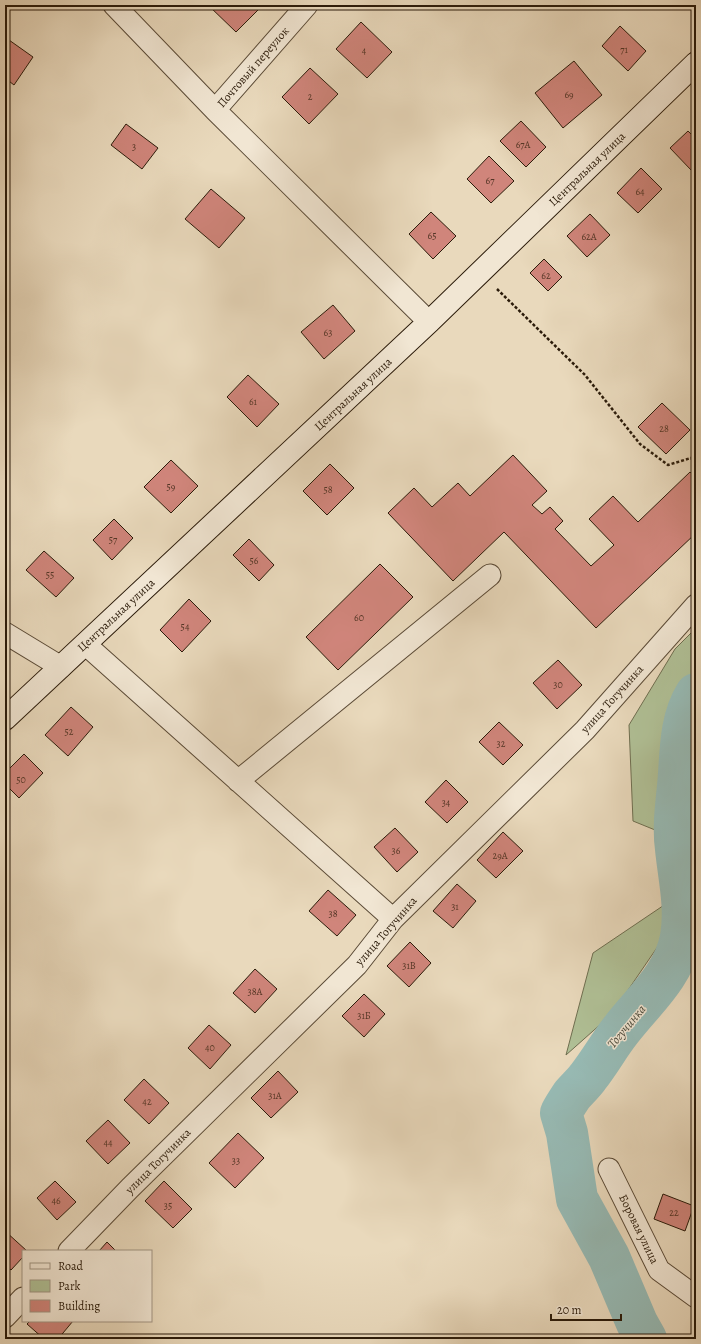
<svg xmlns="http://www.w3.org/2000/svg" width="701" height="1344" font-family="Alegreya,serif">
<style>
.green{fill:#b0c096;stroke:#6e6e50}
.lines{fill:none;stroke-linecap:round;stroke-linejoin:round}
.river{stroke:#97bab4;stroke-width:42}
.building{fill:#d0857b;stroke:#2b1b0a}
.street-casing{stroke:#5a4a36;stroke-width:23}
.secondary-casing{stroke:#2b1b0a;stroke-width:24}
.path{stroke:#2b1b0a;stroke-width:2.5;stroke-dasharray:3 2;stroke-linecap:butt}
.street{stroke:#f1e6d3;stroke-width:21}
.secondary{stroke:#f1e6d3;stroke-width:22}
.labels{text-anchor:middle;stroke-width:3;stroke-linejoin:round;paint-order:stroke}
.number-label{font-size:10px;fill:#543626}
.street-label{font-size:12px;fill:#2b1b0a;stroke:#f1e6d3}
.water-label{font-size:13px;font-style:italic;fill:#4b4b3d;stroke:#f1e6d3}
</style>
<rect width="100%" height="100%" fill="#e9d9bc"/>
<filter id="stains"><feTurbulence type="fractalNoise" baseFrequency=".005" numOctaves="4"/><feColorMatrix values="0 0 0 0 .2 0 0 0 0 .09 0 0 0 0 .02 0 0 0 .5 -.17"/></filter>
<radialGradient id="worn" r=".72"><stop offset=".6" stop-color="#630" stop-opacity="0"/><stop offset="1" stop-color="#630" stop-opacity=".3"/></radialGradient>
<path class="green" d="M696,628V962L675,988L692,919L667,933L611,1015L566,1055L593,953L682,893L660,832L633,821L629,725L675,649Z"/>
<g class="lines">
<path class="river" d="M646,1339L637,1323L609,1257L577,1199L567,1133L561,1113C564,1107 568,1101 572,1095C577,1089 583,1084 588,1077C600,1062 609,1045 621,1030C644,1000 674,976 681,937C686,907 679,878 676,849C673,828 676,807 678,786C681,755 679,721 696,694"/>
</g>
<path class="building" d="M208,5H263L236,32Z
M361,22L392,52L367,78L336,49Z
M620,26L646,51L628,71L602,46Z
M9,40L33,57L14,85L5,78V46Z
M574,61L602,95L563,128L535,93Z
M310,68L338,94L309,124L282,97Z
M521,121L546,147L526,167L500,141Z
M126,124L158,148L142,169L111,145Z
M688,131L696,139V165L691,170L670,148Z
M489,156L514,181L491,203L467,179Z
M641,168L662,189L638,213L617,193Z
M211,189L245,218L219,248L185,219Z
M431,212L456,236L433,259L409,234Z
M590,214L610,235L587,257L567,236Z
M544,259L562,277L548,291L530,273Z
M333,305L355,331L324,359L301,332Z
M248,375L279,404L257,427L227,397Z
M662,403L690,430L666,454L638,427Z
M513,455L547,491L532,505L542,514L550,507L563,521L555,529L591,566L614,545L589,519L613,496L638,522L690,472L696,478V533L596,628L504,532L453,581L388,513L414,488L432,507L458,483L470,496Z
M171,460L198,486L171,513L144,487Z
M330,464L354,488L327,515L303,491Z
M114,519L133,538L112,560L93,540Z
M249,539L274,565L259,581L233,555Z
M44,551L74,578L56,597L26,570Z
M380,564L413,597L338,670L306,637Z
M189,599L211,621L182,652L160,630Z
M558,660L582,685L557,709L533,683Z
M71,707L93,727L68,756L45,735Z
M499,722L523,745L503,765L479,742Z
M24,754L43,773L19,798L5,784V773Z
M446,780L468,802L447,823L425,802Z
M395,828L418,852L397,872L374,847Z
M503,832L523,851L496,878L477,860Z
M457,884L476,901L453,928L433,911Z
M328,890L356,915L337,936L309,911Z
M410,942L431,963L409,987L387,966Z
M255,969L277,989L255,1013L233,993Z
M364,994L385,1014L364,1037L342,1016Z
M209,1025L231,1045L210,1069L188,1048Z
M278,1071L298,1092L271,1118L251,1098Z
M144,1079L169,1103L149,1124L124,1100Z
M108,1120L130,1143L108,1164L86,1141Z
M238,1133L264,1158L235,1188L209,1163Z
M55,1181L76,1202L57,1220L37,1198Z
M164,1181L192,1209L173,1228L145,1201Z
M663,1194L694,1206L685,1231L654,1219Z
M5,1231L27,1251H23V1257L11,1270L5,1265Z
M107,1242L116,1251H99Z
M30,1321H73L58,1339H44L27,1324Z
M11,1334L17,1339H7Z"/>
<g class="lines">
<defs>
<path id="street" d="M114,5L215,110L429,322
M215,110L307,5
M5,633L61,667
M85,644L393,919
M238,781L490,575
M609,1169L659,1270L696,1297
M69,1251L130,1188L357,965L393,919L585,730L696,605
M5,1317L23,1298"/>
<path id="secondary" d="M5,719L429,322L696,63"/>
</defs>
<use href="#street" class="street-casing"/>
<use href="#secondary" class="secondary-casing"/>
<path class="path" d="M497,289L585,375L640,444L668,465L691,458L696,463"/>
<use href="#street" class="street"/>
<use href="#secondary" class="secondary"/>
</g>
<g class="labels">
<g class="number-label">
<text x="624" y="53">71</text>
<text x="364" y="54">4</text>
<text x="569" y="98">69</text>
<text x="310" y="100">2</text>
<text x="523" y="148">67А</text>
<text x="134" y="150">3</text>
<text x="490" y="184">67</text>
<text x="640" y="195">64</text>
<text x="432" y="239">65</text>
<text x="589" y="240">62А</text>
<text x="546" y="279">62</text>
<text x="328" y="336">63</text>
<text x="253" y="405">61</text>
<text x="664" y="432">28</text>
<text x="171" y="490">59</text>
<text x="328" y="493">58</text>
<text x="113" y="543">57</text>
<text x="254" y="564">56</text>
<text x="50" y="578">55</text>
<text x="359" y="621">60</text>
<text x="185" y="630">54</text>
<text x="558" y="688">30</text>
<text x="69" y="735">52</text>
<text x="501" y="747">32</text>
<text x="21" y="783">50</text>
<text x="446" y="806">34</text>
<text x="396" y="854">36</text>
<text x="500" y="859">29А</text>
<text x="455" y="910">31</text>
<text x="333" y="917">38</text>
<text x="409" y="969">31В</text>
<text x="255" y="995">38А</text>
<text x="364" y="1019">31Б</text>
<text x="210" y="1051">40</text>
<text x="275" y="1099">31А</text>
<text x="147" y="1105">42</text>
<text x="108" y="1146">44</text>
<text x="236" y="1164">33</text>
<text x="56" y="1204">46</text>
<text x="168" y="1209">35</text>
<text x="674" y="1216">22</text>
</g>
<g class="street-label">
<text transform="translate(253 67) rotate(-49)" y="4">Почтовый переулок</text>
<text transform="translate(587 169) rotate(-44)" y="4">Центральная улица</text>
<text transform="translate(353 394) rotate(-43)" y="4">Центральная улица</text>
<text transform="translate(116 615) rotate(-43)" y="4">Центральная улица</text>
<text transform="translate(612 699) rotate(-48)" y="4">улица Тогучинка</text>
<text transform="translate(386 931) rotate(-49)" y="4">улица Тогучинка</text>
<text transform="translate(158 1161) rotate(-45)" y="4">улица Тогучинка</text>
<text transform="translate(639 1229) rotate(64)" y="4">Боровая улица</text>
</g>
<g class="water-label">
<text transform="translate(626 1026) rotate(-50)" y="5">Тогучинка</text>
</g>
</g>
<rect width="701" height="1344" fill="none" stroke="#e9d9bc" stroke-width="20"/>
<rect x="6" y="6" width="689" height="1332" fill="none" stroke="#2b1b0a" stroke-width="2"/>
<rect x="10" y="10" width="681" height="1324" fill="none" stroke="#2b1b0a"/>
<rect x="22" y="1250" width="130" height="72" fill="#f1e6d3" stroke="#a29583"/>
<rect x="30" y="1263" width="20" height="6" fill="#f1e6d3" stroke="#a29583"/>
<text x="58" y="1270" font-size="12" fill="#2b1b0a">Road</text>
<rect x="30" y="1280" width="20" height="12" fill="#b0c096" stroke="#a29583"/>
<text x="58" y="1290" font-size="12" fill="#2b1b0a">Park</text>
<rect x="30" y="1300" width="20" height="12" fill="#d0857b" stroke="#a29583"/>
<text x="58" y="1310" font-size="12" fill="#2b1b0a">Building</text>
<path d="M551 1314v6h70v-6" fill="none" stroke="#2b1b0a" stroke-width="2"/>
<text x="557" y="1314" font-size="12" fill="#2b1b0a" stroke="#f1e6d3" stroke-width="3" paint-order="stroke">20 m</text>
<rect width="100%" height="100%" filter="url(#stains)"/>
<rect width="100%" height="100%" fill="url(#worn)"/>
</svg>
